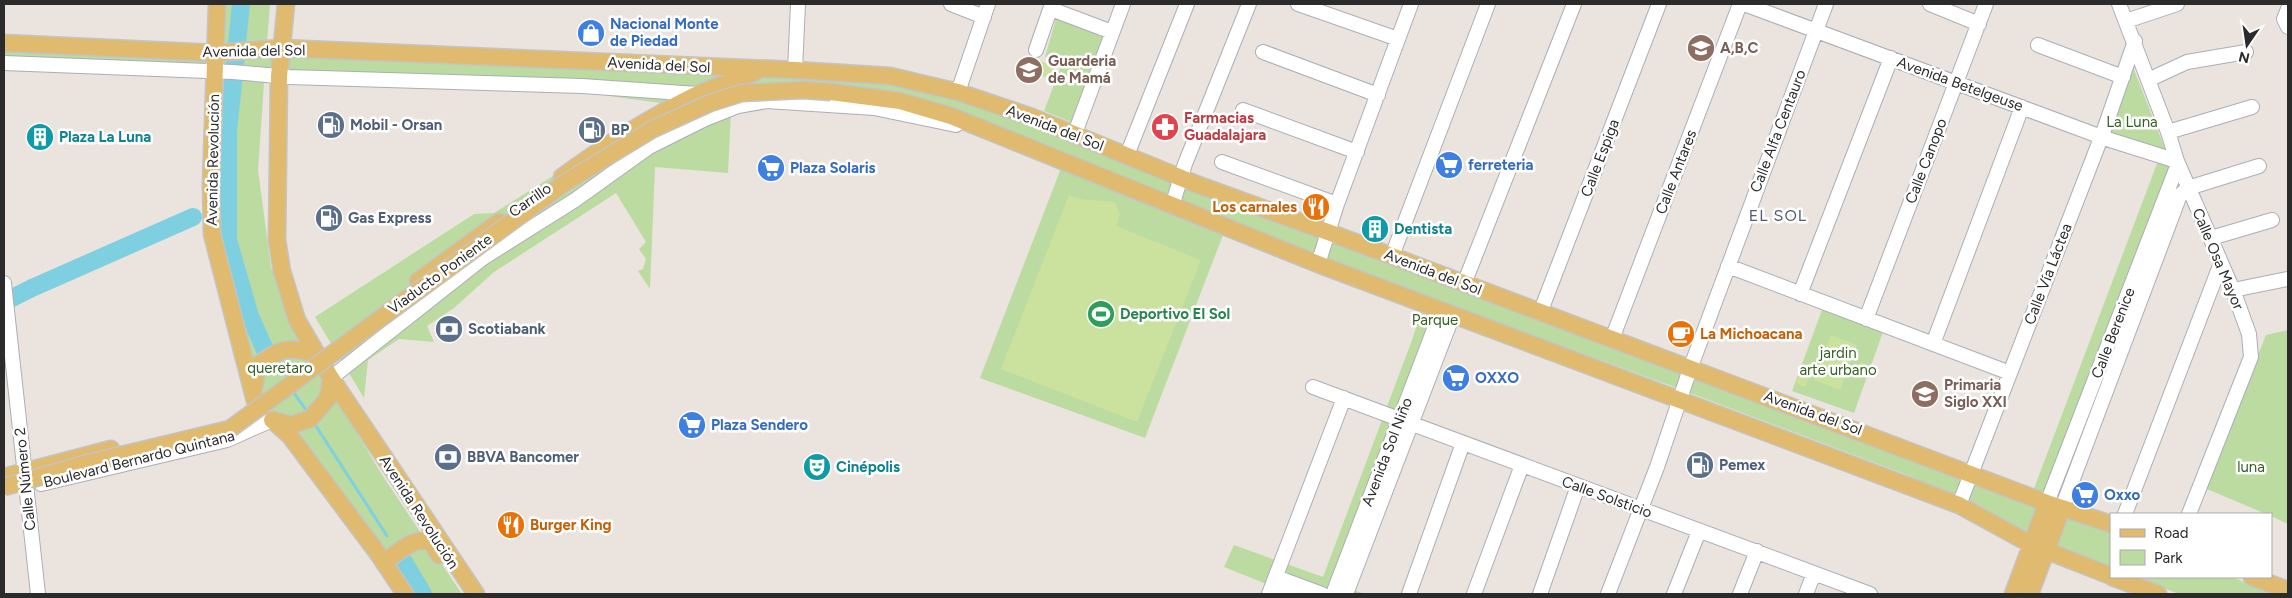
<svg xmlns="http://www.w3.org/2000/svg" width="2292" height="598" font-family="Figtree,sans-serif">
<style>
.green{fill:#bbdba1}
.pitch{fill:#cbe19e}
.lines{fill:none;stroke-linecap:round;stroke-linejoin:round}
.stream{stroke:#7ed0e0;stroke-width:3}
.river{stroke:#7ed0e0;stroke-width:18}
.minor-casing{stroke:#abaeb5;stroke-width:16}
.major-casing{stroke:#c4c4c4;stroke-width:19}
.minor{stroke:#fff;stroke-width:14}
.major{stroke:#e0ba6e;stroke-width:16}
.major-bridge-casing{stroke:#c4c4c4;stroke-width:19;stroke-linecap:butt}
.major-bridge{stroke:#e0ba6e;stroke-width:16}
.labels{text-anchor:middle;stroke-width:5;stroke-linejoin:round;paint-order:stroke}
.shop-label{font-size:15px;font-weight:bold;fill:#366cbe;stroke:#fff;text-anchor:start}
.education-label{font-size:15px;font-weight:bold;fill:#785e54;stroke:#fff;text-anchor:start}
.street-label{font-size:15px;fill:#2b2b2b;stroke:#fff}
.health-label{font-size:15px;font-weight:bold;fill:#be3a42;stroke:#fff;text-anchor:start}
.park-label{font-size:15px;fill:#365f23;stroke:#fff}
.service-label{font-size:15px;font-weight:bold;fill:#4e5e75;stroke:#fff;text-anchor:start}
.culture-label{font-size:15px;font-weight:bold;fill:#0d838f;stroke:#fff;text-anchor:start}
.food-label{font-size:15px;font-weight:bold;fill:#c56008;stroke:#fff;text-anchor:start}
.leisure-label{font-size:15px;font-weight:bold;fill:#27864d;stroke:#fff;text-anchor:start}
.neighbourhood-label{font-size:16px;letter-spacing:1px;fill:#505b76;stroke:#fff}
</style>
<rect width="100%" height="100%" fill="#ebe4de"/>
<path class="green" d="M214,4H270L266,56L421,57L763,70L944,91L2030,499L2161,153L2109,134L2133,67L2171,164L2178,190L2065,509L2111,528V568L2031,536L1910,476L1669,385L1457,308L1353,590L1365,594H1291L1224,567L1234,545L1323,577L1412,340L1426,297L1228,222L1145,438L980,378L1063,163L930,111L751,107L731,112L728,173L655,167L650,289L638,271L643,269L646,259L639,249L646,242L616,193L494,272L454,308L427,326L434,342L399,339L368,360L364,398L315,317L474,214L494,213L668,104L484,79L265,69L258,170L271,267L294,328L384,478L462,594H403L249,379L211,255V66L4,57V49L210,56Z
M1058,12L1109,32L1071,122L1044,111L1063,61L1045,57Z
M1822,310L1883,332L1854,413L1792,391Z
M2288,330V524L2271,516V514H2266L2200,486L2236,411L2266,335Z
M2134,577H2232L2275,594H2179Z"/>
<path class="pitch" d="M1039,60L1055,67L1051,80L1034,73Z
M1069,195L1080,199L1115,202L1120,215L1116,226L1201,260L1137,422L1001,369Z
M1831,335L1857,345L1840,390L1814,380Z
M1803,365L1812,369L1805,387L1796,383Z"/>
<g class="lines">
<path class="stream" d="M292,390L308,413
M314,423L387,536"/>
<path class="river" d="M241,4L228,132V240L250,316L269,359
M4,302L32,288L193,217
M402,559L423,594"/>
<defs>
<path id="minor" d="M951,4L984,17
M1298,4L1398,39
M1744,4L2107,139L2177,161
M1930,4L1979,24
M2119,4L2168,132L2177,161L2233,290L2249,334L2251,357L2189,514
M1051,9L1112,32
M2288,9L2284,19L2288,27
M2126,21L2177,4
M2038,45L2123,77
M1036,50L1052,4
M1263,52L1378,95
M4,63L233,72L289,77L582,86L697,94
M795,70L798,4
M2148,80L2187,62L2246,52
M958,92L988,4
M1243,110L1357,152
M2168,132L2252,107
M1075,133L1123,4
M1127,155L1187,4
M1222,162L1337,204
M1172,206L1185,164L1249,4
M2211,238L2272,220
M1392,256L1488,4
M1318,264L1337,204L1411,4
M1728,266L2010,373
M4,283L38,594
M1464,284L1574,4
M2233,290L2287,279
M1800,294L1891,58
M1540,313L1659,4
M1866,319L1986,4
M1612,339L1740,4
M1933,344L2022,107
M331,378L483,258L575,200L649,147L705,119L738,106L767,101L874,108L956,125
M1313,387L1870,594
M41,484L227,440L272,420
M2047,503L2178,164
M1959,505L2104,130L2135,41
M2062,508L2180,195L2188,188L2259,166
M2125,514L2221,263
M1276,577L1322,594
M1272,587L1291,594
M1269,594L1344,398
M1333,594L1441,311
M1346,594L1453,315
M1409,594L1463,443
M1474,594L1522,465
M1540,594L1578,486
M1608,594L1657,467L1690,369L1826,4
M1674,594L1699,531
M1740,594L1757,551
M1806,594L1814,573"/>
<path id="major" d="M217,4L211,183L212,234L255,401
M286,4L279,76L277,240L282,271L297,320L331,378L476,594
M4,43L216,53L281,48L795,70L890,76L958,92L1032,117L1196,184L1328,232L2047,503L2111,524
M831,92L900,101L951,116L1318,264L1959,505L2032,545L2111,576
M562,177C604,146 649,118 696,95C716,86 737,80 757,71
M418,281L499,222
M254,387L258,365C283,347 288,346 318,355
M272,420L290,436L379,555L405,594
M274,420L291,425L310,419L328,398L331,378
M4,477L111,449
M384,563C394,555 412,538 426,541C432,542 436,550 439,555
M2112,577L2158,594
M2252,577L2288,590
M2013,594L2047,503
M2030,594L2062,508"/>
</defs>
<use href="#minor" class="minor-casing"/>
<use href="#major" class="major-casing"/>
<use href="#minor" class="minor"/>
<use href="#major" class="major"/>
<defs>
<path id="major-bridge" d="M4,487L92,462L230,429L563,184L653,129L710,103L742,93L803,90L831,92"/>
</defs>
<use href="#major-bridge" class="major-bridge-casing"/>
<use href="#major-bridge" class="major-bridge"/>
</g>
<defs>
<symbol id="shop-disc" viewBox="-11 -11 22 22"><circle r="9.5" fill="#3f7fe0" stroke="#fff"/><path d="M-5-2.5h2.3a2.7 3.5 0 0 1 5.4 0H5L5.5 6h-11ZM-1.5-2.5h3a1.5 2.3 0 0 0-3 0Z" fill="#fff"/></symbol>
<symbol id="school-disc" viewBox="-11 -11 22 22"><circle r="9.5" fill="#8d6e63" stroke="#fff"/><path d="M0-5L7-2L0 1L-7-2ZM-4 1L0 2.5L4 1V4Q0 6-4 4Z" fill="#fff"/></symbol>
<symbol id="fuel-disc" viewBox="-11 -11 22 22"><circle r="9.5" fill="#5c6f8a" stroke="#fff"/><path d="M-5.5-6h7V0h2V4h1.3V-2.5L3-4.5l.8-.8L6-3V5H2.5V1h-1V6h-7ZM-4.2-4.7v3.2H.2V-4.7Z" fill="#fff"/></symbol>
<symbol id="pharmacy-disc" viewBox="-11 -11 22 22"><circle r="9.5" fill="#e0444e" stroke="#fff"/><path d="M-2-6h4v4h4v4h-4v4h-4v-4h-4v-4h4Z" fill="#fff"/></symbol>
<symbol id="building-disc" viewBox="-11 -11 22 22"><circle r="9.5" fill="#0f9aa8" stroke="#fff"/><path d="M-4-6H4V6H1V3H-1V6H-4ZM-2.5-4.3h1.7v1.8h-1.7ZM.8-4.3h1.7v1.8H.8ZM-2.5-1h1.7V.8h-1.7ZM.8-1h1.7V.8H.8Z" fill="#fff"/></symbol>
<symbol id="supermarket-disc" viewBox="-11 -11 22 22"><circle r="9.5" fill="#3f7fe0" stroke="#fff"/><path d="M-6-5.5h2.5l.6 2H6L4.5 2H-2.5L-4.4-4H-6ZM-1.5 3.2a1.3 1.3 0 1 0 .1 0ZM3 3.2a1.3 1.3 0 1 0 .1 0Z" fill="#fff"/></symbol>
<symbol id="restaurant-disc" viewBox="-11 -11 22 22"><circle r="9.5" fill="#e8710a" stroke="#fff"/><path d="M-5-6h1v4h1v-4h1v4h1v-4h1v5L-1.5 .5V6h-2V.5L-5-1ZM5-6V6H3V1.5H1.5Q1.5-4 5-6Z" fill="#fff"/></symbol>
<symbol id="stadium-disc" viewBox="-11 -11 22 22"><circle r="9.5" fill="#2e9e5b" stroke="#fff"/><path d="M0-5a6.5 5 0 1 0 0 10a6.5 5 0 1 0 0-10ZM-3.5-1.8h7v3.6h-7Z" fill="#fff"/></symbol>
<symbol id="bank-disc" viewBox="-11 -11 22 22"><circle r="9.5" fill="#5c6f8a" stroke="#fff"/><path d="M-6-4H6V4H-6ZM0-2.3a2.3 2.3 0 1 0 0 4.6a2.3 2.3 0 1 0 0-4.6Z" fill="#fff"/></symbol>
<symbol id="cafe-disc" viewBox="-11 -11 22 22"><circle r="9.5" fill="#e8710a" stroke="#fff"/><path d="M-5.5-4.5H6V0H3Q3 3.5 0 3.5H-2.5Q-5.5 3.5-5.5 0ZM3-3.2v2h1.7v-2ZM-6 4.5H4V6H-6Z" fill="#fff"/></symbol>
<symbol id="theatre-disc" viewBox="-11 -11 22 22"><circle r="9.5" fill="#0f9aa8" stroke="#fff"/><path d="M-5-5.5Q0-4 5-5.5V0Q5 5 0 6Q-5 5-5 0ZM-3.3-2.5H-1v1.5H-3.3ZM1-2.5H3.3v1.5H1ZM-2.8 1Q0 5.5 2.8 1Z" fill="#fff"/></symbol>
</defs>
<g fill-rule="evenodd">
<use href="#shop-disc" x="575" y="17" width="32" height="32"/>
<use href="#school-disc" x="1685" y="32" width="32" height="32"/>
<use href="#school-disc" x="1013" y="54" width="32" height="32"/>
<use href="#fuel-disc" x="315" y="109" width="32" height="32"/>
<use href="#pharmacy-disc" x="1149" y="111" width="32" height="32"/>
<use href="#fuel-disc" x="576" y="114" width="32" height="32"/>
<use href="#building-disc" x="24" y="121" width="32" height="32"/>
<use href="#supermarket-disc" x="1433" y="149" width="32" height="32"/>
<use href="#supermarket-disc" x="755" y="152" width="32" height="32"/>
<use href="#restaurant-disc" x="1300" y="191" width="32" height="32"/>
<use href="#fuel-disc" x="313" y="202" width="32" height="32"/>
<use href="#building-disc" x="1359" y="213" width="32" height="32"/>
<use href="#stadium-disc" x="1085" y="298" width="32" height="32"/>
<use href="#bank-disc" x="433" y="313" width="32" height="32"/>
<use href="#cafe-disc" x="1665" y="318" width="32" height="32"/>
<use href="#supermarket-disc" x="1440" y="362" width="32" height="32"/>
<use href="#school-disc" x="1909" y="378" width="32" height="32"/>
<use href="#supermarket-disc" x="676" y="409" width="32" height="32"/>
<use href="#bank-disc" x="432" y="441" width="32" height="32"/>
<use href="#fuel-disc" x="1684" y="449" width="32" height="32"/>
<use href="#theatre-disc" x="801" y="451" width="32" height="32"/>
<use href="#supermarket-disc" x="2069" y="479" width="32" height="32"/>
<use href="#restaurant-disc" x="495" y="509" width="32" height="32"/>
</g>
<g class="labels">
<g class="shop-label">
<text x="610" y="29">Nacional Monte<tspan x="610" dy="17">de Piedad</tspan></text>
<text x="1468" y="170">ferreteria</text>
<text x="790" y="173">Plaza Solaris</text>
<text x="1475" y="383">OXXO</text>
<text x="711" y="430">Plaza Sendero</text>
<text x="2104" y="500">Oxxo</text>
</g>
<g class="education-label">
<text x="1720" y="53">A,B,C</text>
<text x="1048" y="66">Guarderia<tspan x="1048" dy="17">de Mamá</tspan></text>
<text x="1944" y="390">Primaria<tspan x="1944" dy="17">Siglo XXI</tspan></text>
</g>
<g class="street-label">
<text transform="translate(254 51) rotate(-1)" y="5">Avenida del Sol</text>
<text transform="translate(659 65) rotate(3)" y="5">Avenida del Sol</text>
<text transform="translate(1960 84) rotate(20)" y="5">Avenida Betelgeuse</text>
<text transform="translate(1055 128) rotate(21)" y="5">Avenida del Sol</text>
<text transform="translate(1778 131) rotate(-69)" y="5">Calle Alfa Centauro</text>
<text transform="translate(1600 158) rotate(-69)" y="5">Calle Espiga</text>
<text transform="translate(213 160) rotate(-89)" y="5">Avenida Revolución</text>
<text transform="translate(1926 161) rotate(-69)" y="5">Calle Canopo</text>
<text transform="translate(1676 172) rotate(-69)" y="5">Calle Antares</text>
<text transform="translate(530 200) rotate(-35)" y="5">Carrillo</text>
<text transform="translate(2218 259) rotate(67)" y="5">Calle Osa Mayor</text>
<text transform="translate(1433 272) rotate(21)" y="5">Avenida del Sol</text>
<text transform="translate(440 274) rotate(-36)" y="5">Viaducto Poniente</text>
<text transform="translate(2048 274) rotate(-69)" y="5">Calle Vía Láctea</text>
<text transform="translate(2113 333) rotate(-69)" y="5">Calle Berenice</text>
<text transform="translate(1813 413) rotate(20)" y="5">Avenida del Sol</text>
<text transform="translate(1387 452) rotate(-69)" y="5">Avenida Sol Niño</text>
<text transform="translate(139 459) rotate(-14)" y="5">Boulevard Bernardo Quintana</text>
<text transform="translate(25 479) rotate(-96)" y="5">Calle Número 2</text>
<text transform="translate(1607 497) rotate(20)" y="5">Calle Solsticio</text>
<text transform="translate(419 512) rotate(57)" y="5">Avenida Revolución</text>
</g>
<g class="health-label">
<text x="1184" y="123">Farmacias<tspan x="1184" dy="17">Guadalajara</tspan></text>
</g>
<g class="park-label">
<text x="2132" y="127">La Luna</text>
<text x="1435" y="325">Parque</text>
<text x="1838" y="358">jardin<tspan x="1838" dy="17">arte urbano</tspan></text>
<text x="280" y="373">queretaro</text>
<text x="2251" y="472">luna</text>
</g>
<g class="service-label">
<text x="350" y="130">Mobil - Orsan</text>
<text x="611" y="135">BP</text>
<text x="348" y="223">Gas Express</text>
<text x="468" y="334">Scotiabank</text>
<text x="467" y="462">BBVA Bancomer</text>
<text x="1719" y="470">Pemex</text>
</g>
<g class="culture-label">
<text x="59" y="142">Plaza La Luna</text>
<text x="1394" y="234">Dentista</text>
<text x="836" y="472">Cinépolis</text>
</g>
<g class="food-label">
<text x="1297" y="212" text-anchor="end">Los carnales</text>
<text x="1700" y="339">La Michoacana</text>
<text x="530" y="530">Burger King</text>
</g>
<g class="leisure-label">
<text x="1120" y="319">Deportivo El Sol</text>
</g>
<g class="neighbourhood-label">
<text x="1778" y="221">EL SOL</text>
</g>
</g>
<rect width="2292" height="598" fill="none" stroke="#2b2b2b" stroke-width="10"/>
<rect x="2110" y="513" width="162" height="65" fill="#ffffff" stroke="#aaaaaa"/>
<rect x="2120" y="529" width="25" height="8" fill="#e0ba6e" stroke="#aaaaaa"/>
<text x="2154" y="538" font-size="15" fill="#2b2b2b">Road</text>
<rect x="2120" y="550" width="25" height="15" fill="#bbdba1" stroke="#aaaaaa"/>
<text x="2154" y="563" font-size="15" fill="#2b2b2b">Park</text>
<g transform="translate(2247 45) rotate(193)" stroke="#ffffff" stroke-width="4" paint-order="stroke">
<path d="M0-4L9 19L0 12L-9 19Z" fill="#2b2b2b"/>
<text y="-8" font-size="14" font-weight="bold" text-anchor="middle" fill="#2b2b2b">N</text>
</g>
</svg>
